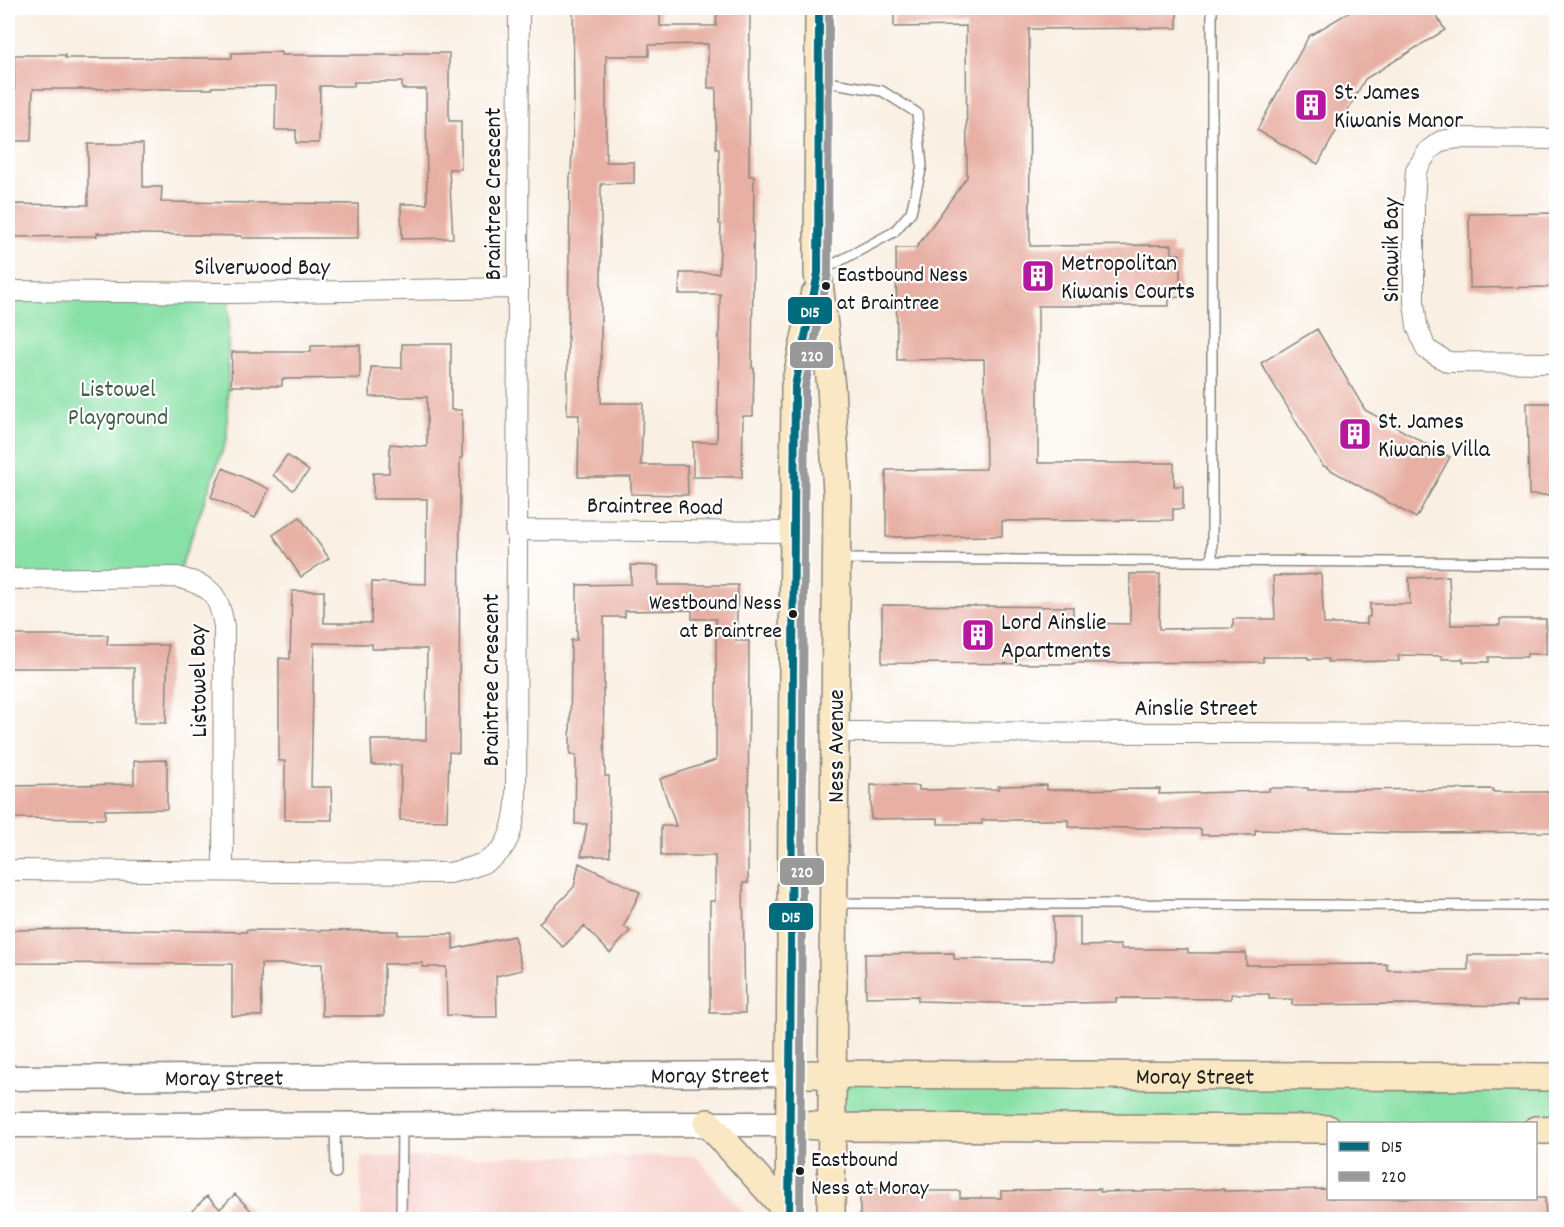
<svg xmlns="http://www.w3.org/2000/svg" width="1564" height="1227" font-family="Dekko,sans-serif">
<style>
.built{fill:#f7d0cb}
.green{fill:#87e0a5;stroke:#527e60;stroke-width:1.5}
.building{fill:#e8b0a4}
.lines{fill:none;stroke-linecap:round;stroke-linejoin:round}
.service-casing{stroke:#8a867f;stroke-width:12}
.minor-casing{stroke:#8a867f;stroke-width:22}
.tertiary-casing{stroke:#8a867f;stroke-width:27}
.secondary-casing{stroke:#8a867f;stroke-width:30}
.service{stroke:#fff;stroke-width:9}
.minor{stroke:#fff;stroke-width:20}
.tertiary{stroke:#fff;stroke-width:24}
.secondary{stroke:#fae7c3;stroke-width:27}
.bus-1-casing{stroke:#fff;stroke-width:12}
.bus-2-casing{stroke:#fff;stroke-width:12}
.bus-1{stroke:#026c7e;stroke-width:8}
.bus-2{stroke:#999;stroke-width:8}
.bus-dot{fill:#1c1c1c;stroke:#fff;stroke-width:2}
.labels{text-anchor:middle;stroke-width:4.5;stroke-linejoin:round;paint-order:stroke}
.bus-label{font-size:22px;fill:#1c1c1c;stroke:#fff;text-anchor:start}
.poi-label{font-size:24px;fill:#1c1c1c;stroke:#fff;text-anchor:start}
.street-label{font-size:24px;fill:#1c1c1c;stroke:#fff}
.park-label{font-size:24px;fill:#41614c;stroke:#fff}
.line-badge{stroke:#fff;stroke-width:2}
.badge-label{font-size:16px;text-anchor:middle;font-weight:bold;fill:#fff}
</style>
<rect width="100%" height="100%" fill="#fff"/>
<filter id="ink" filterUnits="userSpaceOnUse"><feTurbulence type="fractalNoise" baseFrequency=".0167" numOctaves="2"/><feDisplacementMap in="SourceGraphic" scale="12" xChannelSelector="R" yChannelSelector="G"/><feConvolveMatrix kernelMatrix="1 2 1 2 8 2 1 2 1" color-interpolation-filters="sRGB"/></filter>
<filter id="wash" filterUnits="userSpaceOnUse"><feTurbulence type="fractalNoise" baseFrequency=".008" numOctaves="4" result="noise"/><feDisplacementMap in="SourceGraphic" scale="24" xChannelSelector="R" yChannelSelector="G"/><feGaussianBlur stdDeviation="1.35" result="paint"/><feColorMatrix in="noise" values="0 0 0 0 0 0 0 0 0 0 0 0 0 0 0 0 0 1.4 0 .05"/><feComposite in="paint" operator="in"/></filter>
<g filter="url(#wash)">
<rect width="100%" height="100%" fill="#f9efe2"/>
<path class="built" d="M696,1156L749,1219L361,1220V1157Z"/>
<path class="green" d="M8,291L229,293L227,438L177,577L8,579Z
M834,1074L1556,1077V1130L1536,1124L833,1127Z"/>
<g id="blocks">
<path class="building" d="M573,8H660V26H716L717,8H750L749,176H754L752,368H754L753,416H743L742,477H693V442H717L720,294H679L680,273H719L721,224H719V148H716V88H708V44L649,45V56H606V162H634V183L601,184V403H643L641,465H687L688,495L631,494V477H578L579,415H567L570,174H571L574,101Z
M894,8H1177V28L1029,29L1030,246L1172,245V254H1180V297L1169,298V306H1038V463H1174V486H1183V509H1173V520L1002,521V536L886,537V470L986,469L984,359L897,360L896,248H916L967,177L966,26L894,27Z
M1356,8H1432L1445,30L1365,79L1318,164L1257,130L1309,36Z
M281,52V55H403L404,53H449V121H461V169H449L453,238L402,239L401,204H427L426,89H402V82H354V86H320L319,143H296V130H275L276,86L212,87V89H33L31,141H8V113H15L14,55H65V58H232V53Z
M88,144H143V187H162L161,202L358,204V238H242V236L97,233V236L8,237V204L88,205Z
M1557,213V287L1470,288L1469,214Z
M1317,329L1365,410L1450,457L1416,518L1322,465L1261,363Z
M402,344H451V410H462V458H460L459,753L449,752L447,821L400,820L401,765H372L371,740H426L427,649H372V644L314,643L311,787H331L332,820H285V761H279V658L290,659L292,591H324V623H371L372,582L426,584L427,499H373V473H389L390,444L427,447V397H370L371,367L402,368Z
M360,345V378L282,379V386H231L232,352H311V346Z
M1527,403H1557V495H1529Z
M287,455L309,471L293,490L273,475Z
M223,468L269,489L255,518L211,497Z
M300,517L329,558L301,577L273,535Z
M631,565L658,566V585H738L736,641H749L748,883H743L745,1013H710V901H715V856H661V826H676L660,779L716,760V619H692V610L625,611V617H604V689H603L605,776H609L610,856H581L587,824H575L576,755H570L571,640H577V585L631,584Z
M1130,574H1160L1159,629L1233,628V619H1275L1273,576L1321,574L1324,624H1367V617H1370V604H1410L1409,578L1449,576L1451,625H1500V619H1546V654H1527V657H1489V662H1463V659H1442V656L1398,655L1399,661L1328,662V659H1308V657H1263V662L1073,663V664L882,663V605L1073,607V623L1130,624Z
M8,635H108L107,645H168L166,723H134V668H8Z
M167,760V809L105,810V819L8,818V786L134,784V761Z
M871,785L919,786V790L998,789V786L1047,785V790L1160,789L1159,794L1269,791V788H1308V790L1493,789V792H1552L1553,796H1557V832L1402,833L1255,830V835H1201V829L1068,827V820H982V824H938V818L871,819Z
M579,863L640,892L624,926L630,931L610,953L584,926L563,947L539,923L574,887Z
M1053,917H1080V946L1121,945V949H1188V953H1246V965L1387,964V970H1468V955H1557V1001H1517V1006L1402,1004L1292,1005V999H1269V994H1231V999L1116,998V1002L1031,1004L918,1001V996L866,997L865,954L954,953V959L1053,960Z
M92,929L246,932V930L398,931V935L453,934V949L514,936L522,970L496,976L497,1017H471V1016L447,1015L446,967H423V963L384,964V1016H322V964H261L262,1016H232V964L8,963V930Z
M860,1188H894V1191H960V1198H1001V1191L1100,1189V1192L1224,1189V1191L1329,1189V1198H1545L1546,1220H860Z
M235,1194L260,1220H183L207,1196L220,1209Z"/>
</g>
</g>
<g filter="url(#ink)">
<use href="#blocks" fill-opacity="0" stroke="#8a867f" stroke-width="1.5"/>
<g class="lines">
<defs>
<path id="service" d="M821,81L882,91L917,113L922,166L911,212L894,232L823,270
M839,559L1556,563
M1212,561V8
M836,903L1556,906
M335,1126L336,1173
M401,1220L402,1126"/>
<path id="minor" d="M1556,139L1458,138L1441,141L1429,150L1416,170L1414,201V302L1417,326L1426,349L1448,362L1556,363
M8,291L229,293L517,288
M515,530L794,532
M8,579L177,577C211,586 218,592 224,626L223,871
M835,732L1556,734
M8,870L449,873C496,863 511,853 516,803L519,8"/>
<g id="tertiary">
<path id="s1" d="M8,1078L789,1074"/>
<path d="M8,1125L789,1124"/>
</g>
<g id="secondary">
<path d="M819,8L818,273L831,387L837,493L831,1220"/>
<path id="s2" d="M789,1074L1556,1077"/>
<path d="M708,1123L789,1213"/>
<path d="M789,1124L833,1127L1328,1129"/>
<path d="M1536,1130H1556"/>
<path d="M789,1220L795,386L814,296"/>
</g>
</defs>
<use href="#service" class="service-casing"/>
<use href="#minor" class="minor-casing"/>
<use href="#tertiary" class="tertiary-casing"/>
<use href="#secondary" class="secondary-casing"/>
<use href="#service" class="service"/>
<use href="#minor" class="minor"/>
<use href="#tertiary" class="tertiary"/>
<use href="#secondary" class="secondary"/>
<defs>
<path id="bus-1" d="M789,1220L795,386L818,273L819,8"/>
<path id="bus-2" d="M800,1220L805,387L828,274L829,8"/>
</defs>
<use href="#bus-1" class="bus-1-casing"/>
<use href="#bus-2" class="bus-2-casing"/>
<use href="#bus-1" class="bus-1"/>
<use href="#bus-2" class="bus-2"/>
</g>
</g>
<defs>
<symbol id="building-square" viewBox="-11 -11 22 22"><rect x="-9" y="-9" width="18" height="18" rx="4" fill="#b5179e" stroke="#fff"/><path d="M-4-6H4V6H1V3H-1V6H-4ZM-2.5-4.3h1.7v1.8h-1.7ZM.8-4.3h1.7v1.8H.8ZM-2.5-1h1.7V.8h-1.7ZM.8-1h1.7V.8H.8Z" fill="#fff"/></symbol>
</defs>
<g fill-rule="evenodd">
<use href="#building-square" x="1292" y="86" width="38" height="38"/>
<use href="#building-square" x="1019" y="257" width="38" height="38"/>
<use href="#building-square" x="1336" y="415" width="38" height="38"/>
<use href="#building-square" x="959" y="616" width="38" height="38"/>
</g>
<g class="bus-dot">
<circle cx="826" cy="286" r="5"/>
<circle cx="793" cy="614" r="5"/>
<circle cx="800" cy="1171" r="5"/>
</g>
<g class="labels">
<g class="bus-label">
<text x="837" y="281">Eastbound Ness<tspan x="837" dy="28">at Braintree</tspan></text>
<text x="782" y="609" text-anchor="end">Westbound Ness<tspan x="782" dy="28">at Braintree</tspan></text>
<text x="811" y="1166">Eastbound<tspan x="811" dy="28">Ness at Moray</tspan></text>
</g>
<g class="poi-label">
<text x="1334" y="99">St. James<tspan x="1334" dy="28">Kiwanis Manor</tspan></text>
<text x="1061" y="270">Metropolitan<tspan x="1061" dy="28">Kiwanis Courts</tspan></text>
<text x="1378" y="428">St. James<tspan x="1378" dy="28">Kiwanis Villa</tspan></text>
<text x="1001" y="629">Lord Ainslie<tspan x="1001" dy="28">Apartments</tspan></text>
</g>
<g class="street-label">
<text transform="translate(492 194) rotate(-90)" y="8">Braintree Crescent</text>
<text transform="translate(1390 250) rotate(-90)" y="8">Sinawik Bay</text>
<text x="262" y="274">Silverwood Bay</text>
<text transform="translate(655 505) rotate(1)" y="8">Braintree Road</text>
<text transform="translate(490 680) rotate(-90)" y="8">Braintree Crescent</text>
<text transform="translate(197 681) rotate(-91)" y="8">Listowel Bay</text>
<text x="1196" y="715">Ainslie Street</text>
<text transform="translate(835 746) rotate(-90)" y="8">Ness Avenue</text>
<text dy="8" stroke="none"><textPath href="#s1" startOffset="702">Moray Street</textPath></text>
<text dy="8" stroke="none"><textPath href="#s2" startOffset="406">Moray Street</textPath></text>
<text dy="8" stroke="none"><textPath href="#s1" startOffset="216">Moray Street</textPath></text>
</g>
<g class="park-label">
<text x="118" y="396">Listowel<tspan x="118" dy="28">Playground</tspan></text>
</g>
</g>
<g class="line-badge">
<rect x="787" y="296" width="46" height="29" rx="6" fill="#026c7e"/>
<rect x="789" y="341" width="45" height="28" rx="6" fill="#999"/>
<rect x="779" y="857" width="46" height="29" rx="6" fill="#999"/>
<rect x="768" y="902" width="46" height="29" rx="6" fill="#026c7e"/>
</g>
<g class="badge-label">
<text x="810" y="317">D15</text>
<text x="812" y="361">220</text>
<text x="802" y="877">220</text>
<text x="791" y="922">D15</text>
</g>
<rect width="1564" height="1227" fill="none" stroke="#fff" stroke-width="30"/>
<rect x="1327" y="1122" width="210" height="78" fill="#ffffff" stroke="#a4a4a4" stroke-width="1.5"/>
<rect x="1339" y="1142" width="30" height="9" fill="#026c7e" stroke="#a4a4a4" stroke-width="1.5"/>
<text x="1381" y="1152" font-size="18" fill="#1c1c1c">D15</text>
<rect x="1339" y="1172" width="30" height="9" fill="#999999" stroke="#a4a4a4" stroke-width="1.5"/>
<text x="1381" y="1182" font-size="18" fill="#1c1c1c">220</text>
</svg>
